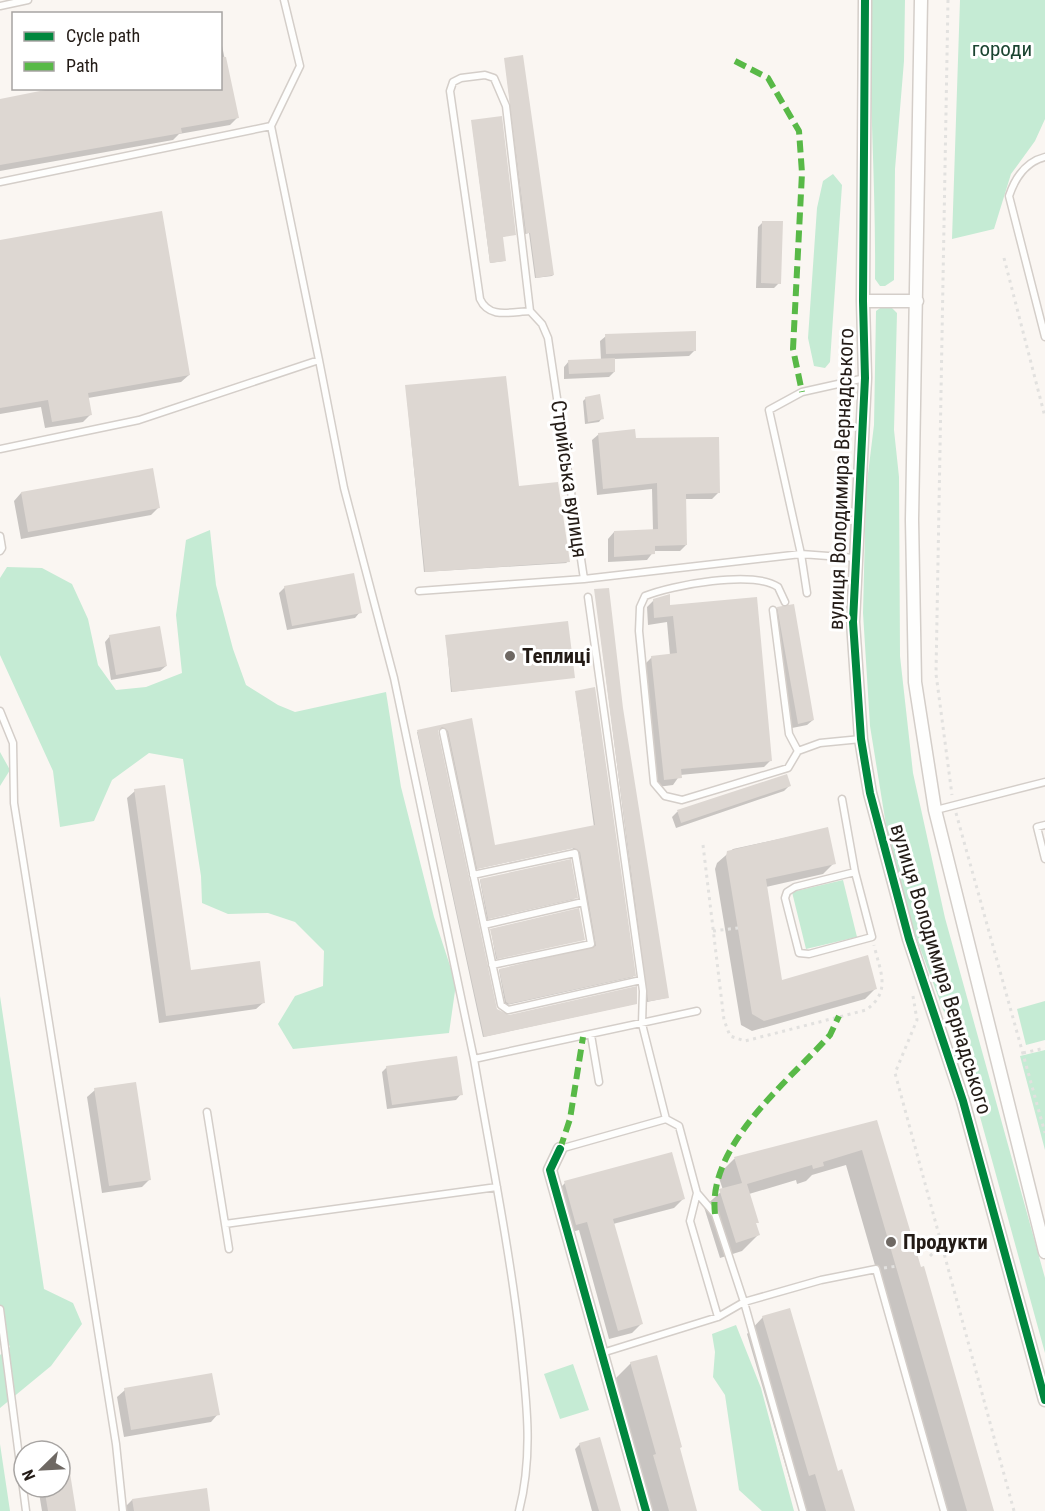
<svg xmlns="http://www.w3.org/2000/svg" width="1045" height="1511" font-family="'Roboto Condensed',sans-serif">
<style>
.green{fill:#c5ebd4}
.shadow{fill:#0003}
.building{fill:#ddd7d2}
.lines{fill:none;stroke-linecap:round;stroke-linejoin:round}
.service-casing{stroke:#d4cec9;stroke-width:9}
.minor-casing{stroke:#d4cec9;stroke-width:15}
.path{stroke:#e2e1df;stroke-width:3;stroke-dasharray:3 4.5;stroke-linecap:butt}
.service{stroke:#fefefd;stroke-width:6}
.minor{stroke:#fefefd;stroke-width:12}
.quiet{stroke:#58b947;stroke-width:6;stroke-dasharray:12 6;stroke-linecap:butt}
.cycleway-casing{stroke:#fff;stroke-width:11}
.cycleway{stroke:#00873e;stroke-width:8}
.poi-dot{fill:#6e6863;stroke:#fff;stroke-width:2}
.labels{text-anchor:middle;stroke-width:6;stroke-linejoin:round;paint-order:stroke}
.park-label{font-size:21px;fill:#1b4431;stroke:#fff}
.street-label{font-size:21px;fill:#231b16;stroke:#fff}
.poi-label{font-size:21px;font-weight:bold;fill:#231b16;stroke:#fff;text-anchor:start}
</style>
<rect width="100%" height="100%" fill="#faf6f2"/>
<path class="green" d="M870,0H905L904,61L895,169L894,280L885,286H880L875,279C876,186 869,93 870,0Z
M960,0H1045V119L1035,141L1011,174L994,229L952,239Z
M833,174L842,185L830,362L825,368L814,366L808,338L817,208L823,181Z
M883,306L891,307L897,313L894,430L899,477L900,656L913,773L945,918L1045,1278V1353L971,1084L914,932L886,825L870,726L863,613L866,490L874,425L876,311Z
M210,530L216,585L233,649L246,685L278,705L295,712L386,692L401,787L434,917L456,984L449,1033L293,1049L278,1024L295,996L323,986L324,951L295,922L268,913L228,914L202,903L201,876L183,759L149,753L112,780L94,821L60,827L53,771L0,655V578L7,567L42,568L72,584L88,619L98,665L116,690L146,687L182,673L176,615L186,540Z
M0,752L10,770L0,786Z
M843,880L857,937L806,949L792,892Z
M0,996L44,1289L73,1303L82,1324L51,1366L0,1408V1355L10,1347L5,1335L0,1336Z
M1045,1001V1040L1026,1045L1017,1009Z
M1045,1050V1150L1020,1056Z
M736,1325L761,1388L794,1511H762L739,1490L725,1395L713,1377L715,1352L712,1334Z
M573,1364L589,1410L560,1419L544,1374Z
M0,1444L10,1511H0Z"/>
<path class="shadow" d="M220,36L237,118L230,125L179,134L173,140L0,171V100L220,88Z
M505,59L553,275L552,276L535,278L529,233L525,234Z
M472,122L514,234L502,237L504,261L490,263Z
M763,222L779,283L774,288H756L758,227Z
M0,241L189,375L181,382L88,398L91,414L83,422L45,428L41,407L0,414Z
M606,336L695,350L689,356L613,359L614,372L609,377L564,379V367L569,361L601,360L600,341Z
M406,387L518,488L567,563L424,572Z
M586,398L602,418L599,422L585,424L583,401Z
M599,434L718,493L712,499H685L686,545L680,551H654L647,560L608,562V539L614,532L653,531L652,489L597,495L592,440Z
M21,493L158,508L151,515L21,539L14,501Z
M285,587L360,612L355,618L287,630L279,593Z
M595,590L622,709L666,998L647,1002Z
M654,600L669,607L771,760L764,767L680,775L673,785L657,787L645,664L652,657L670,655L667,622L648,625L647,607Z
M778,608L813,720L807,725L792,728L772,614Z
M110,636L166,666L160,671L111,680L105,642Z
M446,636L573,677L451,692Z
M576,693L633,977L507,1005L505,1003L499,970L595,948L579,853L572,848L476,869L447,732L439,728L436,733L496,1010L509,1017L634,1004L483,1037L417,732L471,720L494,847L594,827Z
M786,776L789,786L784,791L676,828L672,817L677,812Z
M135,791L190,972L264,1002L256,1009L159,1023L127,798Z
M826,829L834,863L823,874L766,887L781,981L876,988L865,999L752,1031L741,1025L715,869L717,863L733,849Z
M480,880L575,899L487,919Z
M491,930L583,939L496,959Z
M387,1067L461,1094L456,1100L387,1109L382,1072Z
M95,1090L150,1179L142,1187L102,1193L87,1097Z
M876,1122L992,1511H946L846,1165L812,1175L806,1181L797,1184L796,1180L749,1194L758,1235L742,1251L720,1258L704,1207L723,1190L718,1175L734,1159Z
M565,1183L683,1199L674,1208L613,1224L641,1324L632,1333L609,1339L579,1230L568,1233L556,1192Z
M763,1317L837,1472L853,1511H805L799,1489L793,1491L747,1334Z
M631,1363L696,1511H649L615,1379Z
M125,1390L218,1414L211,1422L124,1437L117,1397Z
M580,1444L619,1511H592L575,1449Z
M60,1471L74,1511H42L38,1487H60Z
M132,1500L209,1511H126L125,1507Z"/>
<path class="building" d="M523,55L554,275L536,278L530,233H526L504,58Z
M220,57H226L239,118L181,128L182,133L0,165V99L55,88H220Z
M502,116L516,235L503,237L506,261L490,263L471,120Z
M162,211L190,375L88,393L92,415L52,422L48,400L0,408V240Z
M762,221H783L781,284L761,283Z
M696,331V351L606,354L605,334Z
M615,358V372L569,374L568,360Z
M506,376L519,486L558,482L570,562L425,572L405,385Z
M600,394L604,419L588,422L585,397Z
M635,429L636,438L719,437L720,493L686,494L687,545L655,546V554L614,557V531L658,529L657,483L603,489L598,433Z
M153,468L160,508L28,532L21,492Z
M354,573L362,613L292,626L284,586Z
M609,588L623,708L669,998L651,1001H648L594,589Z
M670,594V605L757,597L772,761L681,769L682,778L664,780L651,656L677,653L673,616L654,618L653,599Z
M794,604L814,720L798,724L777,607Z
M568,621L575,678L452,692L445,635Z
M160,626L167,666L116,675L109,635Z
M595,687L636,976L509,1004L506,1002L499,969L596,946L580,852L574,848L477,869L448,731L442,727L438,731L497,1009L509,1015L637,986V1004L484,1037L417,730L472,718L495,845L595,825L575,691Z
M787,774L791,786L681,823L677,810Z
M165,785L191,970L260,961L265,1003L166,1016L134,789Z
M828,827L836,864L766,879L782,980L868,955L877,989L764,1021L752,1014L726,857L727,851Z
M571,859L578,898L488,919L480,879Z
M579,908L585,940L497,959L490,929Z
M457,1056L463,1095L392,1105L386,1066Z
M136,1082L151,1180L109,1186L94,1088Z
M877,1120L921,1267L924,1266L994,1511H967L862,1150L823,1162L824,1166L813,1169L812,1165L747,1184L759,1223H756L760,1235L736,1243L719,1189L742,1183L734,1157Z
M672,1152L685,1199L613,1219L643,1324L618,1331L587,1222L576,1225L564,1181Z
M790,1308L838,1471L842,1469L855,1511H826L815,1474L809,1476L762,1316Z
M657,1355L682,1447L680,1448L697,1511H669L653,1455L656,1454L630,1362Z
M212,1373L220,1415L131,1430L124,1388Z
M600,1437L621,1511H599L579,1443Z
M60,1454H67L76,1511H48L44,1487H60Z
M207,1488L210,1511H134L132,1499Z"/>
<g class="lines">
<defs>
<path id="service" d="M0,6L28,0
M485,75L494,78L506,106L530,311C510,312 489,319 480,299L450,91L453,82L461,78Z
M1045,157C1025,162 1015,178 1009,196L1045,337
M0,182L271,126
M530,311L542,324L548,338L584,579L801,554L855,558
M319,360L344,488L394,678L474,1059L697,1011
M0,449L139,420L319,360L271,126L300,66L284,0
M0,536L2,548L0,551
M419,591L584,579
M807,593L801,554L769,410L802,392L865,378
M588,597L643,991L642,1024L666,1119
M785,602L778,587C753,570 672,585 645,596L640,607L639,631L654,783L665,796L682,800L788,768L798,751
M773,610L789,734L798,751L820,743L861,739
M0,711L13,743L14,803L116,1444L123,1511
M443,732L501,1005L508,1010L641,980
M842,799L855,872L872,937L809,954L799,953L785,898L787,892L795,887L855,872
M936,810L1045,782
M1045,825L1037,827L1045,859
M473,875L575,853L591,944L492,965
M484,925L583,902
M591,1035L599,1082
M474,1059C490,1152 509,1245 520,1339C526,1397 534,1453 519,1511
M207,1112L225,1224L497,1187
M560,1149L666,1119L679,1126L697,1193L690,1221L718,1317
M697,1193L715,1214L744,1302L803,1511
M225,1224L229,1249
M0,1309L26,1511
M602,1353L718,1317L744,1302L821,1280L876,1269L944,1511"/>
<path id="minor" d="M865,0L863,301L865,378L853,622L861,739L870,793L909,939L963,1101L1045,1400
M921,0L912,520L915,682L935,810L1045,1252
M863,301H917
M560,1149L550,1170L646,1511"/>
</defs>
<use href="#service" class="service-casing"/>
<use href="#minor" class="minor-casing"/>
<path class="path" d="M948,0L936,674L952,795
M1004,258L1045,417
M956,813L1045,1133
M703,845L724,1020L730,1036L745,1041L866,1010C892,991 880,972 874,945
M713,931L738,928
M913,996L917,1020L895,1073L1014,1511
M1023,1053L1045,1048
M930,1256L942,1245
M884,1268L897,1266"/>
<use href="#service" class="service"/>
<use href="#minor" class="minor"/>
<path class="quiet" d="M735,61L768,78L799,131L802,173L793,349L802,392
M560,1149L570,1119L583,1037
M715,1214C707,1145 788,1082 830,1035L839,1016"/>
<defs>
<path id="cycleway" d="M865,0L863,301L865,378L853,622L861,739L870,793L909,939L963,1101L1045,1400
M560,1149L550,1170L646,1511"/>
</defs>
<use href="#cycleway" class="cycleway-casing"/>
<use href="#cycleway" class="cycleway"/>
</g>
<g class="poi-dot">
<circle cx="510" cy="656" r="6"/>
<circle cx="891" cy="1242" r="6"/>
</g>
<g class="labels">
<g class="park-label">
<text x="1002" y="56">городи</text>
</g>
<g class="street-label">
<text transform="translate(569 479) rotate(82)" y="7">Стрийська вулиця</text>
<text transform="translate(841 479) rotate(-88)" y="7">вулиця Володимира Вернадського</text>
<text transform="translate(941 969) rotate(73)" y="7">вулиця Володимира Вернадського</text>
</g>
<g class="poi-label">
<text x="522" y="663">Теплиці</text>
<text x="903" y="1249">Продукти</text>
</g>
</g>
<rect x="12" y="12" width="210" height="78" fill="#ffffff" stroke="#a7a4a2" stroke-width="1.5"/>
<rect x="24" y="32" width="30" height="9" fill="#00873e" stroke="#a7a4a2" stroke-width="1.5"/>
<text x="66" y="42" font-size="18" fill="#231b16">Cycle path</text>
<rect x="24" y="62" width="30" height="9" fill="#58b947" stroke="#a7a4a2" stroke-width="1.5"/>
<text x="66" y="72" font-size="18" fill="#231b16">Path</text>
<g transform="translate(42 1469) rotate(246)"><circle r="28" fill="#ffffff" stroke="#a7a4a2" stroke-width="1.5"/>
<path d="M0-4.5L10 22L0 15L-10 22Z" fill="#6e6863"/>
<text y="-9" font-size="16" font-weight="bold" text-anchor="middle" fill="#231b16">N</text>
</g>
</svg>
